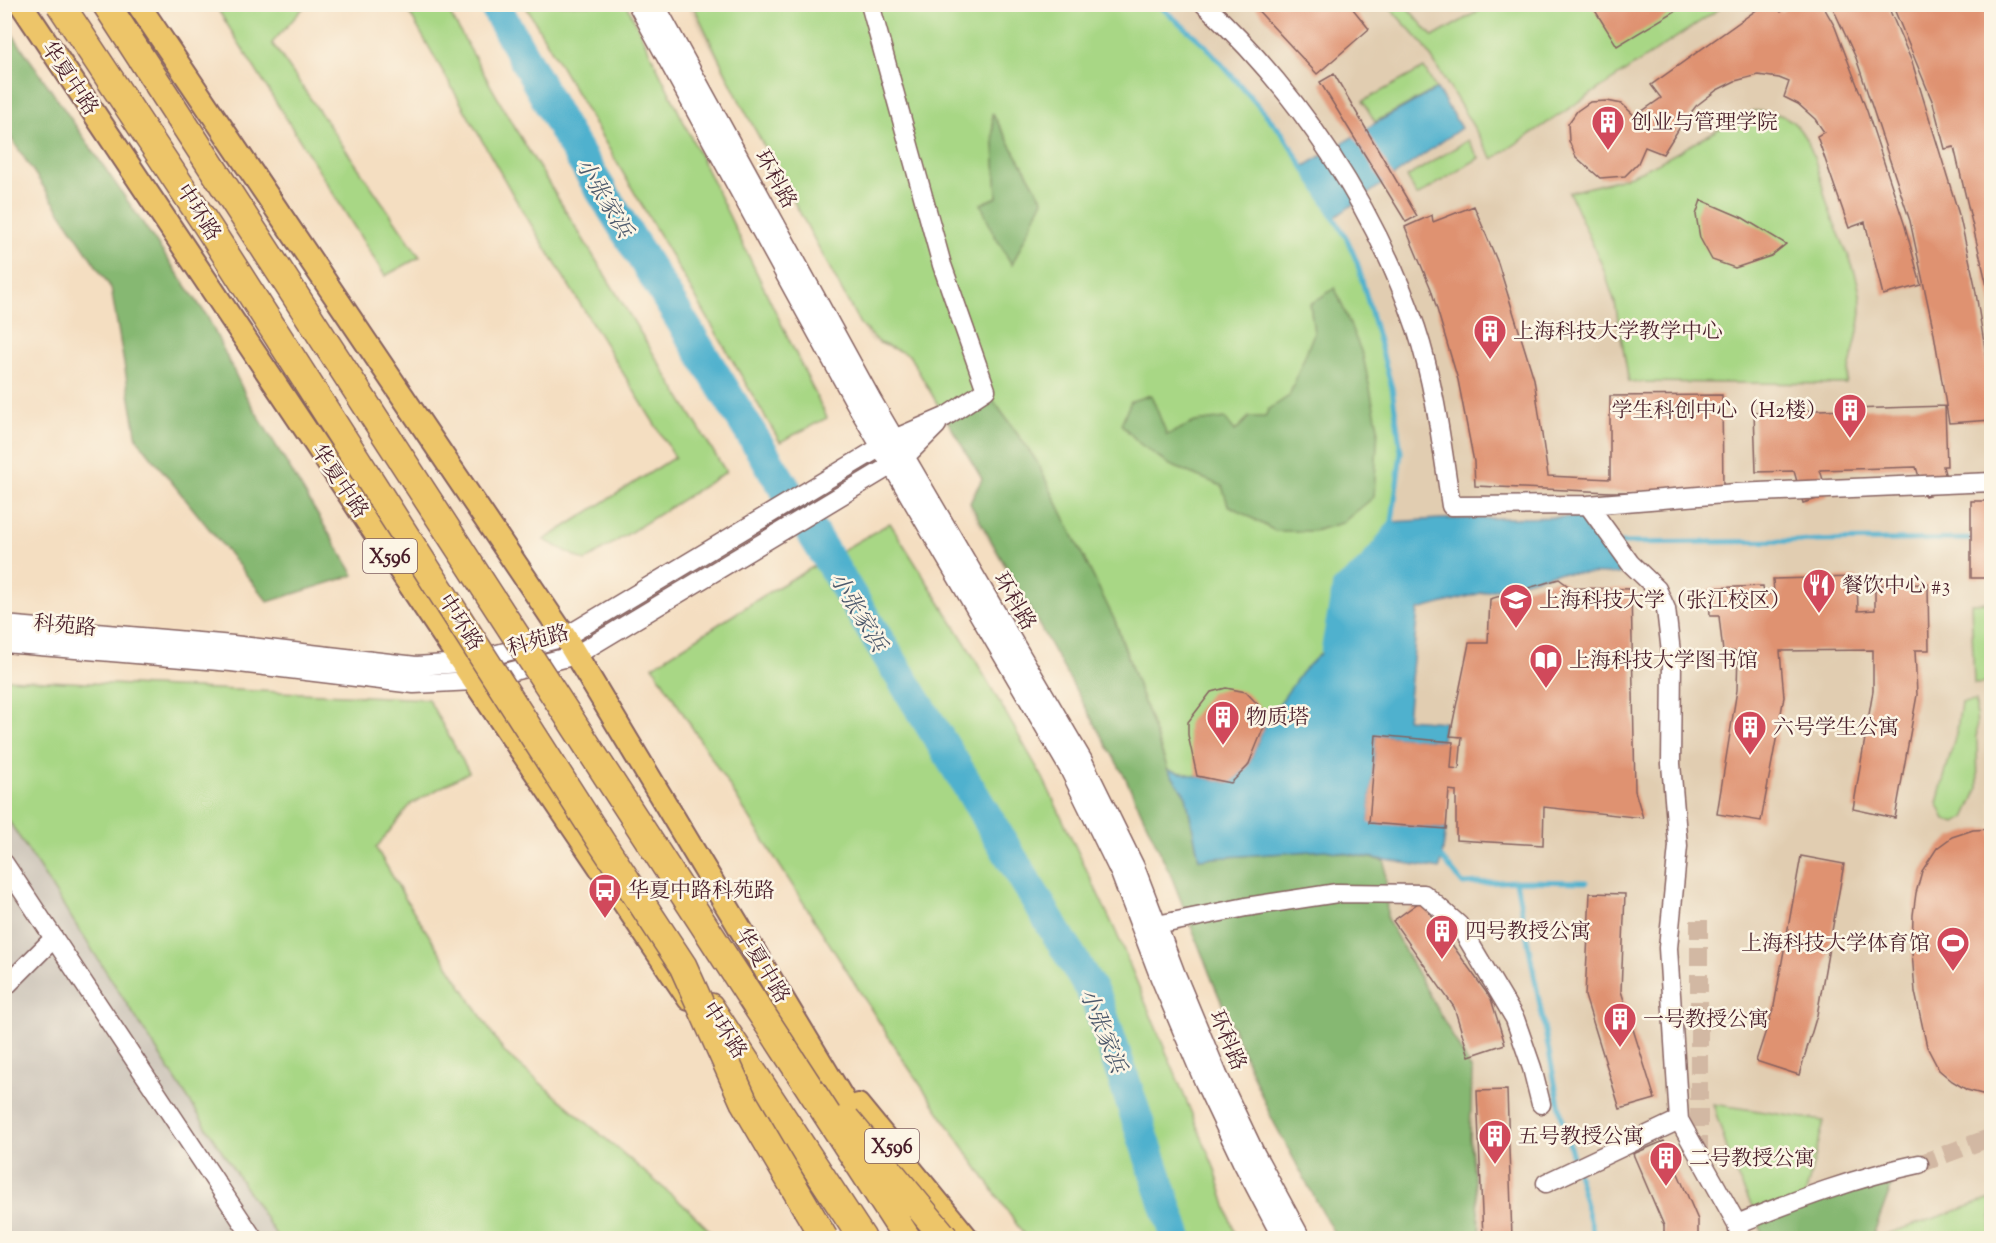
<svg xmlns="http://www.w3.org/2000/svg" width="1996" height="1243" font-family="'Sorts Mill Goudy','Noto Serif SC',serif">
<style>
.built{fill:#e1cdb1}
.industrial{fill:#cbc3b8}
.green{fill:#a8d785;stroke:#797b58;stroke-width:1.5}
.forest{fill:#86b872;stroke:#686c4e;stroke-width:1.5}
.water{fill:#4fb1ce;stroke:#4c687c;stroke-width:1.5}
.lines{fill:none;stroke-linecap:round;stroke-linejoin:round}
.stream{stroke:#4fb1ce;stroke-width:5}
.river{stroke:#4fb1ce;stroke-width:32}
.building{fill:#df9271}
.minor-tunnel{stroke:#d2b8a3;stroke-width:18;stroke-dasharray:18 9;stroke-linecap:butt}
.minor-casing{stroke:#866260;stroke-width:21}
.major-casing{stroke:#866260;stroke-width:26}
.highway-casing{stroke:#866260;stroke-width:30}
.minor{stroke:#fff;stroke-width:18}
.major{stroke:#edc569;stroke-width:22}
.highway{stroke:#edc569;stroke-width:27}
.highway-bridge-casing{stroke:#866260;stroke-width:30;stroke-linecap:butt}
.highway-bridge{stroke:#edc569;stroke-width:27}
.labels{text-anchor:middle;stroke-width:5;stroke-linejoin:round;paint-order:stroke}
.shield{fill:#fcf5e5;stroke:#7f5f63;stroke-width:1.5}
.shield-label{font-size:20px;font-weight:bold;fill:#4a1f2b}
.street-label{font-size:21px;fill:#4a1f2b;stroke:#fcf5e5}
.poi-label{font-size:21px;fill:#4a1f2b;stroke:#fcf5e5;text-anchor:start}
.water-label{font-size:22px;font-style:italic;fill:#4c596c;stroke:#fcf5e5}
</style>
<rect width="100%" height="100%" fill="#fcf5e5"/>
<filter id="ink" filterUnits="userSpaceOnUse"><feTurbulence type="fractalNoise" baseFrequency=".0167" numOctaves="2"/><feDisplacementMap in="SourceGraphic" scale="12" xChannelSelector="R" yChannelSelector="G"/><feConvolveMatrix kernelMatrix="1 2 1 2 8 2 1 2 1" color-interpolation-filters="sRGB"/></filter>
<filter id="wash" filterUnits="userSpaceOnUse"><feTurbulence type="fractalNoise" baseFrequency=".008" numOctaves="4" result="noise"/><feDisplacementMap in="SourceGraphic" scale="24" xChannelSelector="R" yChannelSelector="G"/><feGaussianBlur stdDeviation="1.35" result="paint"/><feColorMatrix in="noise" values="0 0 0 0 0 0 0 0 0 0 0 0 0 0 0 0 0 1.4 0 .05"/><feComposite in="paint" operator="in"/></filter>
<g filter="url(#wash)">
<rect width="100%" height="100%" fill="#f4dec1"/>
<path class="built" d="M687,5H1991V1238H1337L1264,1104L1232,1034L1172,878L1148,823L1111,750L969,508L971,493L982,479L909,355L870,341Z"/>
<path class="industrial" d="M5,815L278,1238H5Z"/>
<path class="green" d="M215,5H306L272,43L420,257L385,276Z
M405,5H445L513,125L726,472L585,561L544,540L675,457L516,200Z
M525,5H627L827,418L780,442Z
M693,5H1157L1201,41L1283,134L1347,239L1357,262L1388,372L1401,452L1392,522L1362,561L1335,584L1323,651L1248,766L1231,783L1168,770L1115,621L945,417L909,355L880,343L860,324L738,98Z
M1387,5H1405L1433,37L1489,5H1725L1493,159L1423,44Z
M1424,68L1436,89L1375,122L1363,101Z
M1754,111C1769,112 1785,113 1796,125C1817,149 1819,180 1829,209C1840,242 1861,272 1861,308C1861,328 1850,363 1846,384L1629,382L1615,303L1602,265L1569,192C1591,187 1615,182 1636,173C1677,156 1713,129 1754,111Z
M1468,140L1479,158L1417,196L1407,177Z
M890,523L966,644L1043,778L1116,932L1214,1167L1236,1238H1026L904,1061L653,666L771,591Z
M1991,602V683L1974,684L1971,603Z
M5,679L428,699L469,772L411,804L376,848L405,898L504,1052L687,1208L717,1238H278L5,815Z
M1976,701L1978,789L1965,818L1955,823L1945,819L1937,803L1957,730L1961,703Z
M1713,1104L1824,1121L1805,1197L1757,1216L1733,1168Z
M1991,1199V1238H1875Z"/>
<path class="forest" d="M4,22L207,316L246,396L354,575L268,602L137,439L111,288L5,129Z
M992,113L1043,200L1012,265L992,231L981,204L997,197Z
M1335,288L1363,356L1378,427L1374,497L1342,523L1314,531H1275L1228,505L1222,486L1170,465L1140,444L1121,424L1131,401L1151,395L1167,435L1195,422L1225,418L1235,431L1249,417H1265L1268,410L1289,396L1314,333L1310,304Z
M986,390L1036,460L1115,621L1168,770L1186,796L1199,859L1325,850L1385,861L1387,919L1472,1071L1470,1138L1481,1238H1337L1331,1228L1271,1117L1213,982L1172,878L1126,779L970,503L982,479L945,417Z
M1898,1168L1872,1238H1763L1757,1216Z"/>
<path class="water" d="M1437,89L1461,128L1334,218L1303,167L1374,124Z
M1580,517L1588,533L1600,532L1623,562L1620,574L1555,573L1418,610L1407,719L1444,722L1442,741L1376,735L1369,822L1446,829L1440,869L1325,850L1199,859L1186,796L1168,770L1230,783L1248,766L1265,724L1301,673L1323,651L1335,584L1362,561L1392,522L1440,519Z"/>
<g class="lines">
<path class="stream" d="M1157,4L1204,44L1283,134L1347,239L1357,262L1392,388L1401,452L1392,522L1362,561L1335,584L1323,651
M1621,543L1978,539
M1437,852L1463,884L1516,881L1561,1114L1595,1238
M1516,881L1587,882"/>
<path class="river" d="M494,4L567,135L962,776L1097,1000L1177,1238"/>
</g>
<g id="blocks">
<path class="building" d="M1252,4H1349L1369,29L1317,74Z
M1591,4H1687L1617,46Z
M1765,4H1775L1781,12L1790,4H1822L1835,27L1867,111L1905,226L1921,285L1883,295L1865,222L1849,228L1817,136L1824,132L1815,119L1798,104L1784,97L1789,82L1779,78L1758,75L1735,81L1717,90L1696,106L1680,127L1663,154L1645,147L1638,163L1625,176L1600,178L1576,157L1569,141L1568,124L1577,111L1590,102L1607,101L1622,104L1635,116L1661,98L1651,85Z
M1831,4H1887L1912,62L1960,218L1974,281L1984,343L1992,420L1949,423L1933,328L1910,221L1856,58Z
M1892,4H1992V307L1954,147L1945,149L1933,103Z
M1334,74L1417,216L1406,222L1320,82Z
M1701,200L1743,218L1786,244L1771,256L1735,268L1712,260L1700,238L1696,215Z
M1474,206L1498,263L1534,379L1548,476L1610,479V396L1722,395L1723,492H1610L1475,486L1474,462L1458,380L1431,289L1405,227L1432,215L1433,222Z
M1945,406L1947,466H1943L1949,489L1925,496L1916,467L1820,470L1828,496L1803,503L1794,471L1756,472L1754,412Z
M1971,501H1992V578H1971Z
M1857,577L1858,611L1875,610V585L1928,584L1929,650H1915L1917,695L1895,818L1853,809L1873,691V650L1780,651L1784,697L1761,821L1717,814L1737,690L1738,651L1723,652L1719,616H1710L1709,588L1763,586L1764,594H1774L1773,579Z
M1559,579L1571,588L1631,589L1635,791L1643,818L1544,807L1543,845L1456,840V791L1449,790L1446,829L1369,823L1376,735L1453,742L1451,768L1459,769L1462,737L1450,736L1469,643H1488L1490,599Z
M1226,688L1246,692L1262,709L1265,724L1248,766L1231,783L1197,776L1188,735V722L1211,692Z
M1992,829V1093L1982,1094L1967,1090L1952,1081L1939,1070L1927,1047L1915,992L1912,952L1913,915L1916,893L1922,871L1937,848L1952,837L1973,830Z
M1801,856L1844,864L1817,1015L1799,1075L1756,1061L1774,1006Z
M1590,893L1625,894L1621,991L1655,1099L1620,1109L1585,996Z
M1421,901L1491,999L1505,1044L1469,1056L1454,1007L1393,921Z
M1507,1090L1512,1238H1483L1477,1091Z
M1664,1141L1698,1220V1238H1664V1226L1633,1154Z"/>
</g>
</g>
<g filter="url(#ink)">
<use href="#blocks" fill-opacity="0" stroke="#866260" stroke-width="1.5"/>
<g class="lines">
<path class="minor-tunnel" d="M1699,920V1157
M1919,1164L1992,1137"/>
<defs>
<path id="minor" d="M637,4L858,408L1068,767L1120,873L1160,978L1204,1082L1241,1160L1282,1238
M655,4L872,400L1082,759L1135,867L1175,972L1218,1075L1255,1153L1301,1238
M1204,4C1299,93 1374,205 1416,328C1435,385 1442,447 1451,506L1588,505L1736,493L1992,482
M1588,505L1630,563L1657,589L1666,609L1672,661L1671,764L1678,846L1668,948L1679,1120L1737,1224
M4,625L233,645L416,666L462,663L565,637L894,439L945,417L986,390L942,265L870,4
M4,643L231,662L414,684L474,681L576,655L905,457L937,425
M4,863L253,1238
M1157,925L1246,907L1337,893L1424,894L1459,925L1515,1019L1532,1068L1541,1104
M4,988L54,938
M1546,1183L1679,1120
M1740,1238L1737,1224C1796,1200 1857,1177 1919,1164"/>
<path id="major" d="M21,4L474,681L689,999
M138,4L565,637L862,1131
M858,1105L967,1238
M906,1206L926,1238"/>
<path id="highway" d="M710,1007L862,1238"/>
</defs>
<use href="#minor" class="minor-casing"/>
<use href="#major" class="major-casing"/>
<use href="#highway" class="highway-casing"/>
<use href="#minor" class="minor"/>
<use href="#major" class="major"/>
<use href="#highway" class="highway"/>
<defs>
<path id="highway-bridge" d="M60,4L210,230L602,843L683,966L744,1102L824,1238
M106,4L907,1238
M846,1119L945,1238"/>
</defs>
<use href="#highway-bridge" class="highway-bridge-casing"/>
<use href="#highway-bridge" class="highway-bridge"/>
</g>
</g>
<defs>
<symbol id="building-pin" viewBox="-11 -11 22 30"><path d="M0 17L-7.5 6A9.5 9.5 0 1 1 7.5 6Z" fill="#d1495b" stroke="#fcf5e5"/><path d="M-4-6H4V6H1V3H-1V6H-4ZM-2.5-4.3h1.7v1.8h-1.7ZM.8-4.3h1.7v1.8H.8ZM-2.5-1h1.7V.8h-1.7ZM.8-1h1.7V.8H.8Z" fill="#fff"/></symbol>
<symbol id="restaurant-pin" viewBox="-11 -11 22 30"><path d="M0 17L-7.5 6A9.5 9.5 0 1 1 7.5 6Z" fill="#d1495b" stroke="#fcf5e5"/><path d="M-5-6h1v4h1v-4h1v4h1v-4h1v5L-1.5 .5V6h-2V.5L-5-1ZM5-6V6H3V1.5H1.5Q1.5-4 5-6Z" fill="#fff"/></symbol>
<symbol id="university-pin" viewBox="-11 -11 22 30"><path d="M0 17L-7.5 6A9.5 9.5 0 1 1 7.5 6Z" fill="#d1495b" stroke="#fcf5e5"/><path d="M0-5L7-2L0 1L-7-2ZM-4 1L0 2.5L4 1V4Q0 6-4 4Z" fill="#fff"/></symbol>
<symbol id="library-pin" viewBox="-11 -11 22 30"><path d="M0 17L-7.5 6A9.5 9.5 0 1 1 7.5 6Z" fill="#d1495b" stroke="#fcf5e5"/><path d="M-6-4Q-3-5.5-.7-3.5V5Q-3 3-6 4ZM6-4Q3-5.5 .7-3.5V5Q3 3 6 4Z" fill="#fff"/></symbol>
<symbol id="bus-pin" viewBox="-11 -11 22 30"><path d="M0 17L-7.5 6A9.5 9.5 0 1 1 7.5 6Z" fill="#d1495b" stroke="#fcf5e5"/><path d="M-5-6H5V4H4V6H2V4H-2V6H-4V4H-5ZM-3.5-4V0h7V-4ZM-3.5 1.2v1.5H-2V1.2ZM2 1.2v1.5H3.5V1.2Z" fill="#fff"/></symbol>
<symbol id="stadium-pin" viewBox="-11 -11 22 30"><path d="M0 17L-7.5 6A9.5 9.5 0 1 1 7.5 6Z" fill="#d1495b" stroke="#fcf5e5"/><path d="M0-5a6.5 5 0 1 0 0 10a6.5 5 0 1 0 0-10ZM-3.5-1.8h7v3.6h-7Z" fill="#fff"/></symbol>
</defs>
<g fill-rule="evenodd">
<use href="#building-pin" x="1589" y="103" width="38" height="52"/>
<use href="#building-pin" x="1471" y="312" width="38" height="52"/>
<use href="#building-pin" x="1831" y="391" width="38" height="52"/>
<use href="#restaurant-pin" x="1800" y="566" width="38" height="52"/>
<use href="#university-pin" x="1497" y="581" width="38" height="52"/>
<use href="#library-pin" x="1527" y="641" width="38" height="52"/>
<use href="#building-pin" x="1204" y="698" width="38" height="52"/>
<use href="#building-pin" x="1731" y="708" width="38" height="52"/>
<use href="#bus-pin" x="586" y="871" width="38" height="52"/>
<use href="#building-pin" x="1423" y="912" width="38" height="52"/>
<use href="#stadium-pin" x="1934" y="924" width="38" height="52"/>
<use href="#building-pin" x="1601" y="1000" width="38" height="52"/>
<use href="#building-pin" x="1476" y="1117" width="38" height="52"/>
<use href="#building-pin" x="1647" y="1139" width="38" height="52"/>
</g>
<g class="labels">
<g class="shield">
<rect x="363" y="539" width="54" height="34" rx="4.5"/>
<rect x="865" y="1129" width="54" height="34" rx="4.5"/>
</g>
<g class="shield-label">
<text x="390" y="563">X596</text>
<text x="892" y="1153">X596</text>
</g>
<g class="street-label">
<text transform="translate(70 78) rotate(56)" y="7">华夏中路</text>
<text transform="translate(776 179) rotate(61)" y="7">环科路</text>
<text transform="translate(199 212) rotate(57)" y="7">中环路</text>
<text transform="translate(340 481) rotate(56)" y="7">华夏中路</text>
<text transform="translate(1015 601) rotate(60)" y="7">环科路</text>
<text transform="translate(461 622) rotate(57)" y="7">中环路</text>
<text transform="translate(65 625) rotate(5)" y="7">科苑路</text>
<text transform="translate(538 640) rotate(-16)" y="7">科苑路</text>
<text transform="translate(763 965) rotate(59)" y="7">华夏中路</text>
<text transform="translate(725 1030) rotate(57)" y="7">中环路</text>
<text transform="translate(1228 1040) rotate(67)" y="7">环科路</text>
</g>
<g class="poi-label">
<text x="1631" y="129">创业与管理学院</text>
<text x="1513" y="338">上海科技大学教学中心</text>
<text x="1827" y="417" text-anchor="end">学生科创中心（H2楼）</text>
<text x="1842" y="592">餐饮中心 #3</text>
<text x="1539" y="607">上海科技大学（张江校区）</text>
<text x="1569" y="667">上海科技大学图书馆</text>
<text x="1246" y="724">物质塔</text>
<text x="1773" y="734">六号学生公寓</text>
<text x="628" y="897">华夏中路科苑路</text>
<text x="1465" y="938">四号教授公寓</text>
<text x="1930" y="950" text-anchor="end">上海科技大学体育馆</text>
<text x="1643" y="1026">一号教授公寓</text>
<text x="1518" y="1143">五号教授公寓</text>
<text x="1689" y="1165">二号教授公寓</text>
</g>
<g class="water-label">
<text transform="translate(605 197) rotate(59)" y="8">小张家浜</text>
<text transform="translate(859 611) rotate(59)" y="8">小张家浜</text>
<text transform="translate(1104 1030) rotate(68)" y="8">小张家浜</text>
</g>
</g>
<rect width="1996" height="1243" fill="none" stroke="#fcf5e5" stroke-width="24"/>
</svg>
